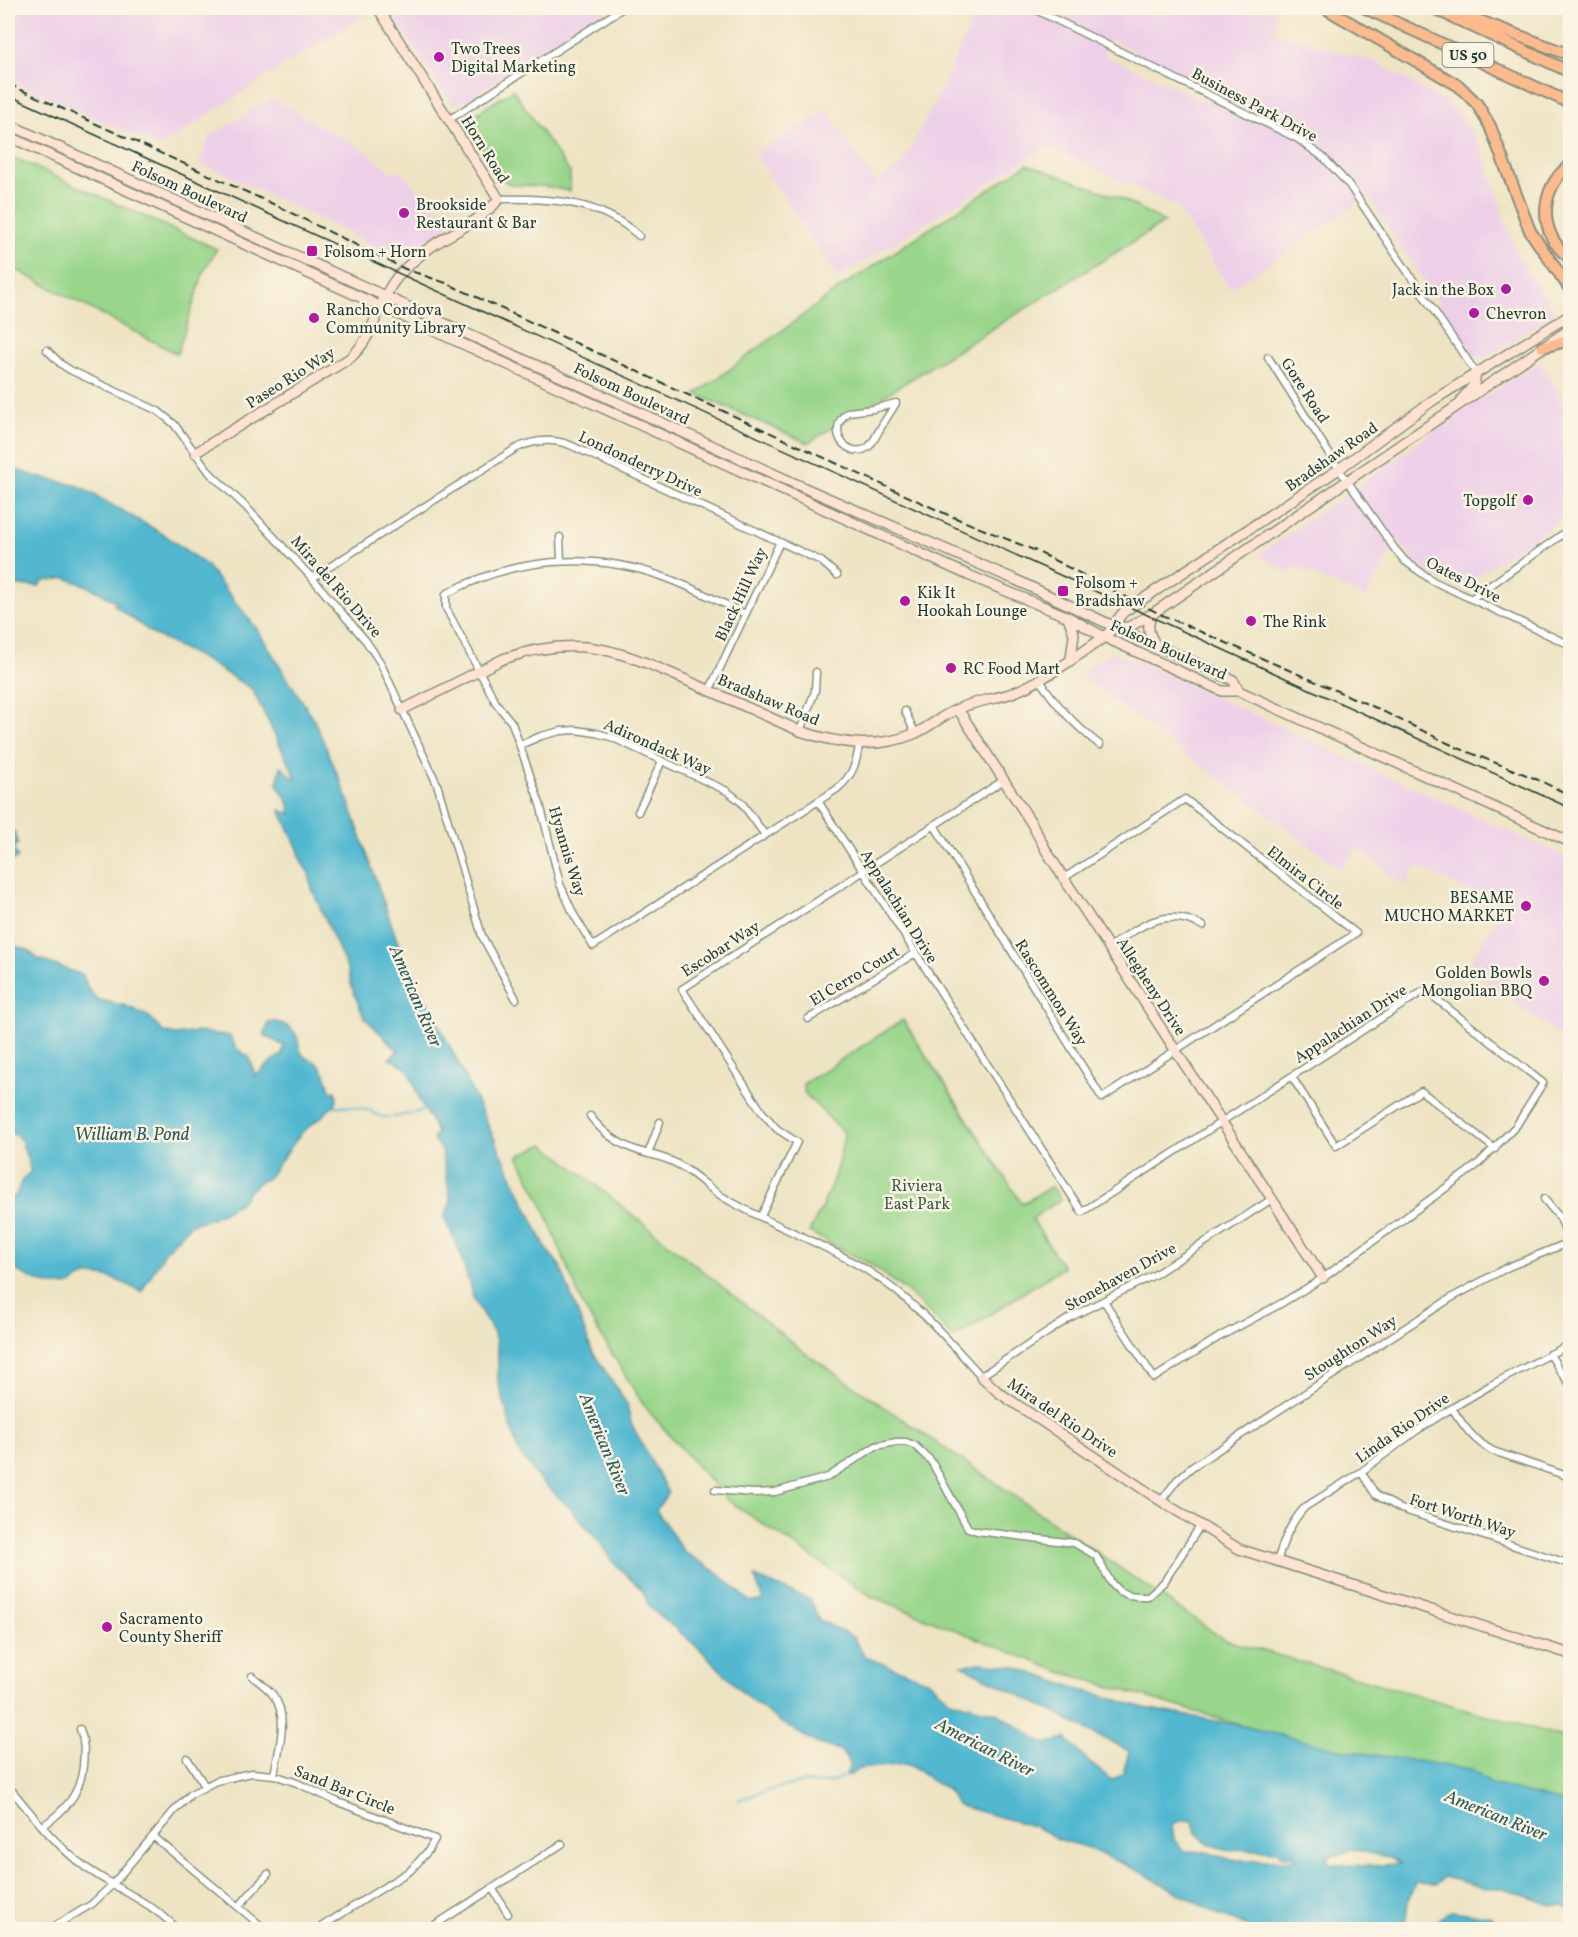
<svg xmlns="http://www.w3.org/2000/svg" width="1578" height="1937" font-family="Vollkorn,serif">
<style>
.built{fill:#edd0e8;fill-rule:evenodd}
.green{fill:#99d68b;stroke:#5c8a60;stroke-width:1.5}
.water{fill:#51b8d0;stroke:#387a82;stroke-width:1.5;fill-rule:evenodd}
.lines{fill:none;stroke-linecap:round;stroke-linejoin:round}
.stream{stroke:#51b8d0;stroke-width:2}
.street-casing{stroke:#86907c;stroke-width:9}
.secondary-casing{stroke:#86907c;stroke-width:12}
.highway-casing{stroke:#86907c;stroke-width:14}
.street{stroke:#fff;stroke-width:6}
.secondary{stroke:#fee3d2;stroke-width:9}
.highway{stroke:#fcba8e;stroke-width:10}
.tram{stroke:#1f3d34;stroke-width:1.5}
.rail{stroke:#1f3d34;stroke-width:2;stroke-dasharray:9 4.5;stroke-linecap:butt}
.poi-dot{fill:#b5179e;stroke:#fcf5e5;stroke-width:2}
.labels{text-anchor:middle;stroke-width:5;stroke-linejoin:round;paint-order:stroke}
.shield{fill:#fcf5e5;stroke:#617469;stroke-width:1.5}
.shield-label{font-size:15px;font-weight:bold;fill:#1f3d34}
.poi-label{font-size:16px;fill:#1f3d34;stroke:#fcf5e5;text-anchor:start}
.street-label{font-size:16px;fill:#1f3d34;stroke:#fcf5e5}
.park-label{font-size:16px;fill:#375c45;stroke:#fcf5e5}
.water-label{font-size:18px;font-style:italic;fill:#2c5c5b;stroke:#fcf5e5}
</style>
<rect width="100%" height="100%" fill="#fcf5e5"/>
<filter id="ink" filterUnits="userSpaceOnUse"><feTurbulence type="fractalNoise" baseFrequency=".0167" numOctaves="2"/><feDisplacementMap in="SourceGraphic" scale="12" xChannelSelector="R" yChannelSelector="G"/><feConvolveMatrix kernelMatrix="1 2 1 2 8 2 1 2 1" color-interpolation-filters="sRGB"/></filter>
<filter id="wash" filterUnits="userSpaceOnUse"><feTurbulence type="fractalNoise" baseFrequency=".008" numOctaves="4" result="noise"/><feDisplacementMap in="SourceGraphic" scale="24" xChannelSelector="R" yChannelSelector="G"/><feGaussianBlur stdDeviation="1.35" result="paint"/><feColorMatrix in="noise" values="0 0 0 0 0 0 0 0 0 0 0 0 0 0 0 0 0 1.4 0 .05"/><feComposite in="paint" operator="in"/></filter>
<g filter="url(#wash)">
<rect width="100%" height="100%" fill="#eee4c4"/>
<path class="built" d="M8,8H368L371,12L273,72L160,147L8,79Z
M408,8H611L464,102L453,106L397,23V15Z
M978,8H1276L1275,33L1376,62L1442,100L1463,118L1483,152L1515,252L1555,313L1487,357H1475L1368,197L1230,289L1177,208L1163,199L1047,147L838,278L755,154L827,110L876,183L901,166L939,94ZM1109,39L1212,89L1206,102L1104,55Z
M272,98L371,154L392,172L399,170L419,191L430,196L449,226L400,260L335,226L199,162L210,136Z
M1540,362L1570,409V515L1458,588L1427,573L1411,558L1397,541L1366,598L1296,567L1288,572L1258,555L1337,501L1468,407Z
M1113,652L1141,663L1570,859V1044L1468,967L1502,908L1417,866L1405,886L1358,848L1340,868L1079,675L1108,654Z"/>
<path class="green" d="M513,90L570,173V191L543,186L511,185L498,176L467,125L468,119Z
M8,155L217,249L205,268L177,354L11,267L8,269Z
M1027,164L1118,197L1165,222L808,443L696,394L840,288Z
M903,1020L1022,1204L1052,1186L1061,1199L1032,1219L1063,1267L954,1338L910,1294L870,1264L809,1232C827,1200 839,1170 844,1133L805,1094L803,1084Z
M544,1144L804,1352L1225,1640L1570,1739V1804L1495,1800L1058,1671L871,1596L727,1500L644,1406L583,1306L543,1206L518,1156Z"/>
<path class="water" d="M8,467L35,476L79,486L166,536L206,565L256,628L314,720L346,794L400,949L461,1068L547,1250L560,1266L592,1351L627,1404L631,1423L668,1493L656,1510L684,1552L718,1573L751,1602L763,1601L755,1577L811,1600L819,1620L853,1637L865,1657L929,1681L950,1700L997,1713L1045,1744L1066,1738L1090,1763L1112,1780L1123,1774L1129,1751L961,1665L981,1663L1016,1667L1063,1684L1144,1708L1243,1726L1343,1750L1470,1769L1491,1784L1570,1804V1910L1564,1906H1554L1503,1888H1486L1444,1877L1436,1884L1415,1883L1408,1901L1406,1920L1397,1929L1394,1925L1380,1930H1276L1267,1927L1253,1929L1213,1912L1139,1871L1085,1847L1058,1839L1036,1827L957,1805L947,1789L930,1780L919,1770L906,1764L859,1769L849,1776H845L851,1765L840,1750L816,1743L780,1722L744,1694L699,1648L649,1607L643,1591L612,1561L601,1544L570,1508L538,1478L518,1451L498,1382V1351L494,1333L474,1300L460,1253L444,1217L451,1202L441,1148L433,1140L437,1132L420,1101L409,1071L396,1061L389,1059L398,1051L364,1017L353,991L348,971L312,889L309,873L302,863L298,849L280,810L291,814L288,801L277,784L281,766L292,777L296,778L252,689L203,659L153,634L114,605L117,602L90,587L66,578L43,581L39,586H14L8,590ZM1183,1820L1193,1821L1196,1833L1208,1844L1233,1851L1241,1849L1279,1851L1284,1856L1295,1855V1860H1232L1206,1852L1184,1851L1174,1840L1172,1824ZM1352,1849L1390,1858L1400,1863C1377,1867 1353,1866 1330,1864L1328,1856L1339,1855Z
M8,831H14L18,844L13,848L18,858L8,863Z
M8,944L28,950L38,959L83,975L88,989L97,999L126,1006L150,1017L163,1032L175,1035L199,1032L230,1036L236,1048L250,1058L255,1076C265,1069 271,1060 282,1055L284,1046L264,1035L269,1022C281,1021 295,1027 298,1040C299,1046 299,1052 305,1057C308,1060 314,1060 317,1063C326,1070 327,1082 331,1092L336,1091L337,1101L324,1115L302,1132L268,1178L259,1182L248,1192L240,1203L210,1219L191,1224L165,1252L141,1292C124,1283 103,1271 83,1277C78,1279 75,1283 70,1285C49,1290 25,1275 8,1266V1196L15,1197L22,1180L31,1171L21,1140L16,1135L8,1133Z
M1451,1911L1490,1916L1505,1929H1430L1429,1925Z"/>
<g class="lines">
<path class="stream" d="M332,1106L354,1107L371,1111L381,1117H394L425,1110
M739,1800L765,1791L804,1782L816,1784L831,1782L845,1776"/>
</g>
</g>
<g filter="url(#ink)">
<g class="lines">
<defs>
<path id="street" d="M1032,8L1298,139L1324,158L1349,185L1476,373
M450,119L623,8
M499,199C550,198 599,200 639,236
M47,350L61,364L70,370L158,411L174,424L210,473L246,507L312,578L366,641L380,662L437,784L482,936L516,999
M1268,357L1339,469L1394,548L1405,561L1433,581L1570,645
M896,403C891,412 885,420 880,429C873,441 870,453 853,450C835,443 833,423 848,412L873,409Z
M560,537L561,561
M312,578L515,449C533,440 551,438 570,445L821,561L837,575
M1471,599L1570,529
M745,614C718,601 690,586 661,576C591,551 512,558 446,594V608L496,703L512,723L540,804L560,884L574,915L593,946L837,789C852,776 857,764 859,744
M1039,679C1056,705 1075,726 1100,745
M709,691L780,542
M905,711L915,733
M800,731L815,691L816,672
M520,745L541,736L561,731L576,730L596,733L611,737L727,791L741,802L765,835
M818,801L1082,1212L1425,990L1543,1083L1516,1126L1477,1165L1323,1278L1282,1303L1219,1337L1154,1378L1104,1301
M638,812L662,761
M934,825L1102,1098L1356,933L1185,799L1064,878
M1109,947C1141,926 1164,906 1203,926
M808,1019L914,954
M1292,1077L1336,1146L1421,1091L1495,1149
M590,1116C605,1136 624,1148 649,1154C660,1157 669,1159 679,1165C695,1174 707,1187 723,1197C768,1224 819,1241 865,1269C911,1297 945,1336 981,1376L1071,1317L1154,1275L1272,1199
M648,1154L660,1122
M1544,1199L1560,1218L1570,1242
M761,1216L797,1142L777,1129L762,1112L682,989L1004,780
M1550,1354L1560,1371L1570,1384
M1452,1408C1464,1427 1474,1441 1493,1451L1570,1477
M1361,1472L1376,1495L1401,1509L1570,1564
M715,1490L753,1493L775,1492L828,1477L876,1446L896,1442H906L914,1445L931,1461L968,1528L977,1531L1074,1543L1096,1556L1112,1584L1119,1591L1128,1595L1138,1596H1148L1164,1582L1200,1526
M1161,1501L1177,1480L1192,1467L1451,1298L1508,1267L1570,1242
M1277,1562C1283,1542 1290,1523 1305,1507L1361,1472L1416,1431L1452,1408L1491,1385L1570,1344
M252,1676C259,1682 268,1688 273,1695C290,1716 278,1752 274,1775
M187,1758L205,1786
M8,1786C32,1814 55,1845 85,1867C116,1889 151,1901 178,1930
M43,1826C65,1810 80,1795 83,1766C84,1753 85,1742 80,1729
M153,1836L266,1930
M492,1888L508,1914
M238,1907L268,1874
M8,1928V1930
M48,1930L92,1904L112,1885L174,1811L191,1794L216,1781L242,1775L252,1773L274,1775L297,1783L338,1802L435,1839L428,1851L411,1870L316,1930
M427,1930L562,1844"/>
<path id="secondary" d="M8,124L807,489L1016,580L1115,627L1233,680L1239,691
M8,136L968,575L1068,617L1104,637L1222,691H1239L1570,842
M1462,399L1474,385L1476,373
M195,453L350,358C376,336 377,300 399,275C409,264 422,253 435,244C457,230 482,220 499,199L378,8
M1155,612C1145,623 1148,634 1156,645
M1068,617L1074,634L1071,659
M1117,627H1129L1155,612L1570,329
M958,709L1032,824L1047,852L1323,1278
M402,710L503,659C582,632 623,652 695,684C730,700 765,715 800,731C839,744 877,750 916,733C931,726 944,714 960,708C978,700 999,699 1017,691C1046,679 1077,656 1103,638C1115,629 1116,618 1125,611L1339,469L1432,401L1570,315
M981,1376L998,1392L1161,1501L1239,1549L1570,1654"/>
<path id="highway" d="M1325,8L1459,86L1477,104L1490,126L1530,231L1570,289
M1365,8L1570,103
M1433,8L1570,72
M1464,15L1570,55
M1570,165C1538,189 1538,235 1570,258
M1543,347L1570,340"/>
</defs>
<use href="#street" class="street-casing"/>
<use href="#secondary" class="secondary-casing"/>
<use href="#highway" class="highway-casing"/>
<use href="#street" class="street"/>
<use href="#secondary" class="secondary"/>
<use href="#highway" class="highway"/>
<path class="tram" d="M8,95L1570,808"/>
<path class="rail" d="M8,84L273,204L405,269L446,283L946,514L1036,551L1162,615L1374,707L1458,748L1534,778L1570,795"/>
</g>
</g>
<g class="poi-dot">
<circle cx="439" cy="57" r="6"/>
<circle cx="404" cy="213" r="6"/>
<rect x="306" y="245" width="12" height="12" rx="3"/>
<circle cx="1506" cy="289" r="6"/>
<circle cx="1474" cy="313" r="6"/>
<circle cx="314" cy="318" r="6"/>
<circle cx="1528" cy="500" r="6"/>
<rect x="1057" y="585" width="12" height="12" rx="3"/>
<circle cx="905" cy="601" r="6"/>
<circle cx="1251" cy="621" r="6"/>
<circle cx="951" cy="668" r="6"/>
<circle cx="1526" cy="906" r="6"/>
<circle cx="1544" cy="981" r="6"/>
<circle cx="107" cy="1627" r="6"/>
</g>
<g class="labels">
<rect class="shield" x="1442.5" y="43" width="51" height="24" rx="4.5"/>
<g class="shield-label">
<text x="1468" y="60">US 50</text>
</g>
<g class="poi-label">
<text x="451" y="54">Two Trees<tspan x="451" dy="18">Digital Marketing</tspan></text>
<text x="416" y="210">Brookside<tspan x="416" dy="18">Restaurant &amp; Bar</tspan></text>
<text x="324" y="257">Folsom + Horn</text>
<text x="1494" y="295" text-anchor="end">Jack in the Box</text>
<text x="326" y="315">Rancho Cordova<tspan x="326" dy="18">Community Library</tspan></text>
<text x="1486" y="319">Chevron</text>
<text x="1516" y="506" text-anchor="end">Topgolf</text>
<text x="1075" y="588">Folsom +<tspan x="1075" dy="18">Bradshaw</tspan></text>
<text x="917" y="598">Kik It<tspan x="917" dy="18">Hookah Lounge</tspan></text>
<text x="1263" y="627">The Rink</text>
<text x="963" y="674">RC Food Mart</text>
<text x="1514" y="903" text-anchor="end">BESAME<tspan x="1514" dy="18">MUCHO MARKET</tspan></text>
<text x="1532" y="978" text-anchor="end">Golden Bowls<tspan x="1532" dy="18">Mongolian BBQ</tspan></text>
<text x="119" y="1624">Sacramento<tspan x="119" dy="18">County Sheriff</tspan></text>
</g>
<g class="street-label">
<text transform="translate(1255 104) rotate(28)" y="6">Business Park Drive</text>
<text transform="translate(486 149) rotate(58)" y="6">Horn Road</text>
<text transform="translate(190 191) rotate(25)" y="6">Folsom Boulevard</text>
<text transform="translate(290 377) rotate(-32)" y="6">Paseo Rio Way</text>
<text transform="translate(1306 390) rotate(57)" y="6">Gore Road</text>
<text transform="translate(632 393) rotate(25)" y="6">Folsom Boulevard</text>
<text transform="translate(1331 456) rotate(-35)" y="6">Bradshaw Road</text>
<text transform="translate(641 463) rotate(25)" y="6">Londonderry Drive</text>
<text transform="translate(1464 579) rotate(27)" y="6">Oates Drive</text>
<text transform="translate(337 586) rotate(49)" y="6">Mira del Rio Drive</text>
<text transform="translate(740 594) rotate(-65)" y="6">Black Hill Way</text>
<text transform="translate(1169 649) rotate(24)" y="6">Folsom Boulevard</text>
<text transform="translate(769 699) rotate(23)" y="6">Bradshaw Road</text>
<text transform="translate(658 746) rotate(24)" y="6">Adirondack Way</text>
<text transform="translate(568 851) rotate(73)" y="6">Hyannis Way</text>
<text transform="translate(1306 877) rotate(38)" y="6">Elmira Circle</text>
<text transform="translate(900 906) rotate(58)" y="6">Appalachian Drive</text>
<text transform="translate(720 948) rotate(-33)" y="6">Escobar Way</text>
<text transform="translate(854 975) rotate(-31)" y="6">El Cerro Court</text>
<text transform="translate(1152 986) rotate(57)" y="6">Allegheny Drive</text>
<text transform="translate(1052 992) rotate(58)" y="6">Rascommon Way</text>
<text transform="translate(1350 1023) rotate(-33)" y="6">Appalachian Drive</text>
<text transform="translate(1120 1276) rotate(-29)" y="6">Stonehaven Drive</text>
<text transform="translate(1350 1347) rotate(-33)" y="6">Stoughton Way</text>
<text transform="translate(1063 1417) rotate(34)" y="6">Mira del Rio Drive</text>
<text transform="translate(1402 1427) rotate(-35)" y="6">Linda Rio Drive</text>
<text transform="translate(1463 1515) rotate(18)" y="6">Fort Worth Way</text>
<text transform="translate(345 1789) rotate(22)" y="6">Sand Bar Circle</text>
</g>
<g class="park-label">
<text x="917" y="1191">Riviera<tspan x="917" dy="18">East Park</tspan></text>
</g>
<g class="water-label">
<text transform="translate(416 996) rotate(67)" y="6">American River</text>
<text x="132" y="1140">William B. Pond</text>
<text transform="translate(605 1444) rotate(68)" y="6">American River</text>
<text transform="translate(985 1747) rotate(27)" y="6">American River</text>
<text transform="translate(1496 1815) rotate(22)" y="6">American River</text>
</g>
</g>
<rect width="1578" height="1937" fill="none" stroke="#fcf5e5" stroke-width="30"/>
</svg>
